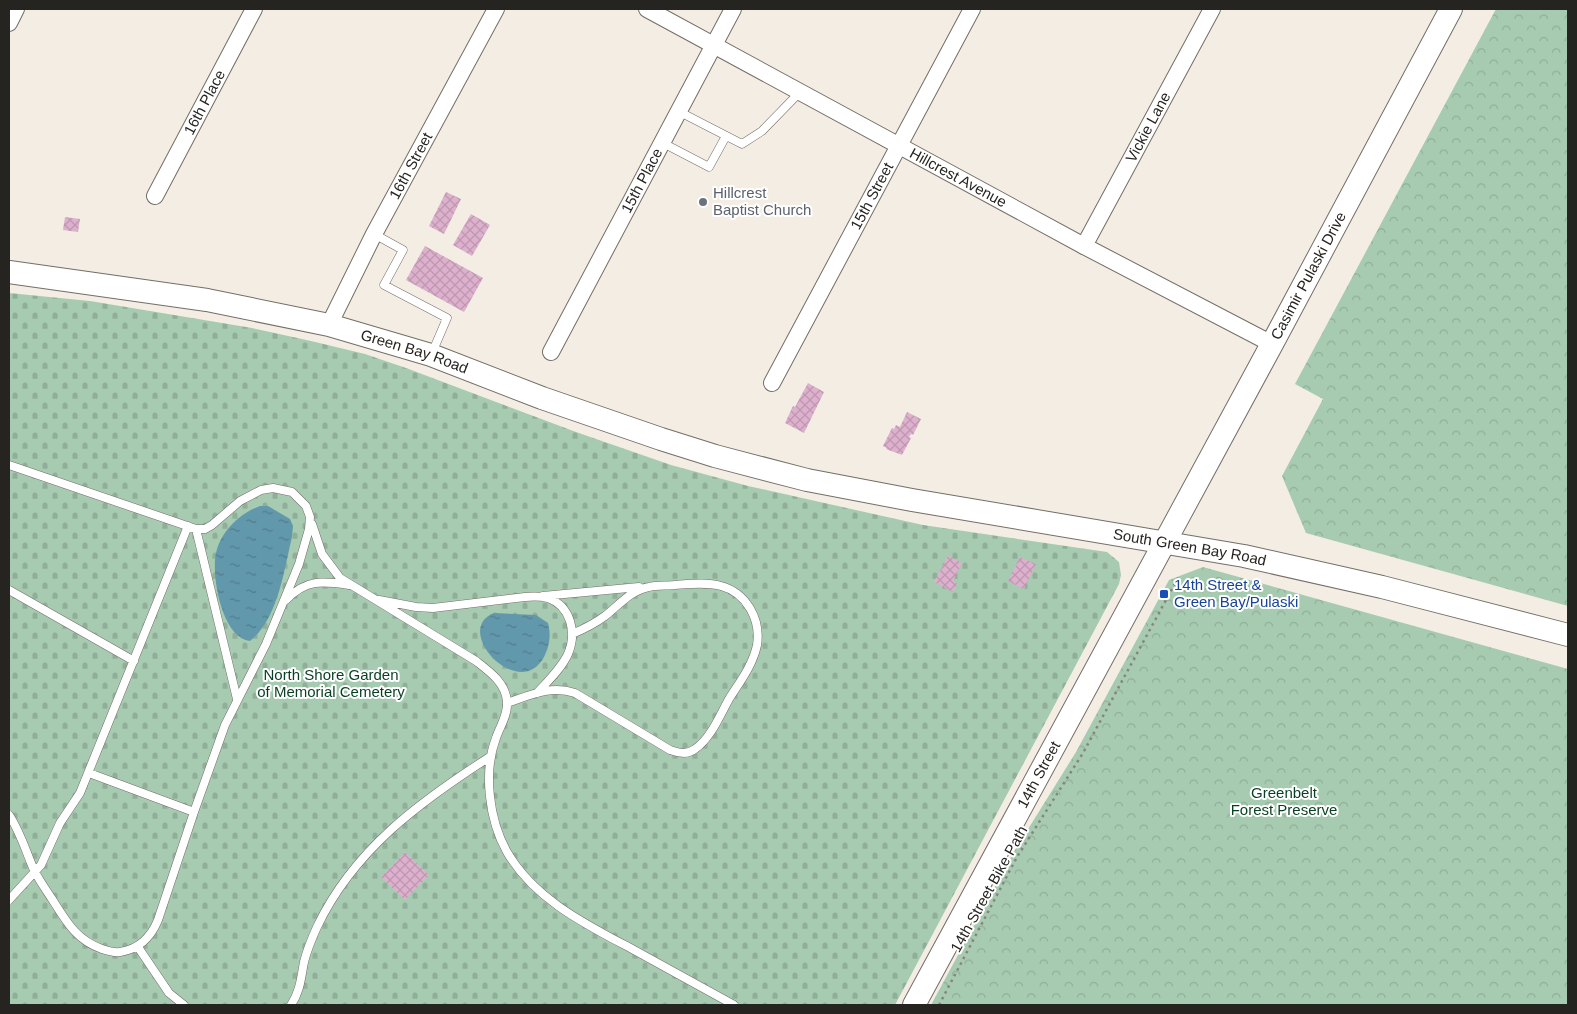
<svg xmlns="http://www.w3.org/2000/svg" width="1577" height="1014" font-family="Arial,sans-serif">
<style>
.cemetery{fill:url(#cemetery-stones)}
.park{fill:url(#park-crowns)}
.water{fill:url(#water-ripples)}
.building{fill:url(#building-cross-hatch)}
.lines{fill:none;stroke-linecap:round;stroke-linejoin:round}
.lane-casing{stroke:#746e67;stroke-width:9}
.street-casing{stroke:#746e67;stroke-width:18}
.secondary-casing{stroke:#746e67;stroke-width:24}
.path{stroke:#88847d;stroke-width:2.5;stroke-dasharray:2.5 4;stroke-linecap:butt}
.lane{stroke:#fff;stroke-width:8}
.street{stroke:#fff;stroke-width:16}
.secondary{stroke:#fff;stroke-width:22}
.worship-dot{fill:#6b7280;stroke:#fff;stroke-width:2}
.transit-dot{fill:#1a4fb4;stroke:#fff;stroke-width:2}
.labels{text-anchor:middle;stroke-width:4;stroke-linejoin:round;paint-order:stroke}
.street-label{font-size:15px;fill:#262420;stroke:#fff}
.worship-label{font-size:15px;fill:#5b616d;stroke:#fff;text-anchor:start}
.transit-label{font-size:15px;fill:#164399;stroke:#fff;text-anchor:start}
.park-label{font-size:15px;fill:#083e21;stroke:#fff}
</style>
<defs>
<pattern id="cemetery-stones" width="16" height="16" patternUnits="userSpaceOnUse" patternTransform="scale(1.25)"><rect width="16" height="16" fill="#a7cbb1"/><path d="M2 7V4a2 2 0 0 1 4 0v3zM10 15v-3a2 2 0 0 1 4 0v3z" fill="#90ae98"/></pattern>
<pattern id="park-crowns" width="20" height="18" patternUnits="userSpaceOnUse" patternTransform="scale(1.25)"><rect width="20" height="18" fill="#a7cbb1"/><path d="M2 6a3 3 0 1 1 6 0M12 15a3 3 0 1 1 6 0" fill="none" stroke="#90ae98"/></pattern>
<pattern id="water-ripples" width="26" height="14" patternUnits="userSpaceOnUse" patternTransform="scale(1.25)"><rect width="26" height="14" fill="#6298ab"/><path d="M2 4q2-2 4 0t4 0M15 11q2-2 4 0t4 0" fill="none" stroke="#517c8b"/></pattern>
<pattern id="building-cross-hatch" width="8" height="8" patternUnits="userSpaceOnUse" patternTransform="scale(1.25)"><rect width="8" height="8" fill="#ddb0cd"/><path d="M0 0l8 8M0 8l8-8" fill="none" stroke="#be97b0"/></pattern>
</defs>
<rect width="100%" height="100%" fill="#f3ede4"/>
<path class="cemetery" d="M9,293L90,301L252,328L311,341L365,354L406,368L576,432L671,465L748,486L923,525L1107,552L1119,562L1121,575L1119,584L895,1005H9Z"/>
<path class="park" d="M1496,9H1568V606L1306,533L1282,476L1323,399L1295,384Z
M1203,567L1568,669V1005H931L1012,855L1076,752L1169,580Z"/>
<path class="water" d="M260,506H268L290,519L293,526L292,537C284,570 278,619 250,641C222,638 211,576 216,553C221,531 240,513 260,506Z
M494,613L536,615L548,623C551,635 550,645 544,657C519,703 451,630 494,613Z"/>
<path class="building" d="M446,192L461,199L444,234L429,226Z
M471,214L490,225L472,256L453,245Z
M65,217L80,219L78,232L63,230Z
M425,246L483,278L464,312L406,280Z
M808,383L824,392L804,433L785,423L793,406L795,407Z
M907,412L921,419L913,435L911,434L909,437L911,438L902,455L886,449L887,448L883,446L892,428L894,429L896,425L900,427Z
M948,556L962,563L953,581L957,583L953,592L934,582Z
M1020,557L1036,564L1024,589L1008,581Z
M405,852L429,875L405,900L381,877Z"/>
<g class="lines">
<defs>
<path id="lane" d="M678,111L742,144L762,131L800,92
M661,142L709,167L726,136
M374,234L403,250L384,285L447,318L432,353
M9,465L196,529H205L212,525L240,501L261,490L273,488L292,492L306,506L310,517L309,529L299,564L266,644L225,725L194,812L158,920C151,937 140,949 120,952C114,953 108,951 102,949C76,940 66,921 52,899C46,890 39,880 34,870C26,852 20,831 9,815
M312,524L322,554L340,578L476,661C489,671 506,683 507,702C508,715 500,726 496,738C483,772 489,820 507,852C535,900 587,925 634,950C668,969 701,987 734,1005
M196,529L237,699
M9,590L134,661
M543,596L639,587
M286,600C306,579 322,581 349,585
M379,600L416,607L433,608L525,597C533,596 540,596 548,598C571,606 577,633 568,654C561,669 548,681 537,693
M507,703C530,695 551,685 575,693L670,750C679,753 687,755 695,749C711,738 720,715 729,699C739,683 753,665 757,645C761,620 747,593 721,586C707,582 690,584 675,585C667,586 657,585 649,587C631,590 619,605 605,616C594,624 584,629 572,634
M89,773L194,812
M9,900L41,865L60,823L80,793L188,526
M138,947L169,993L184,1005
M291,1005C300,992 301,978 304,962C307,950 312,938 317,927C354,849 421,801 491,756"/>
<g id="street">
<path id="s1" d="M647,9L1084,246L1272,344"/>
<path d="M9,23L16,9"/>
<path id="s2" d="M155,196L254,9"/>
<path id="s3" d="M1084,246L1212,9"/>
<path id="s4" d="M329,325L374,234L496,9"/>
<path id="s5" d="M551,352L733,9"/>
<path id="s6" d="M772,383L972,9"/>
</g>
<g id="secondary">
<path id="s7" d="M9,272L207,300L329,325L431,355L542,398L661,439L715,456L807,480L912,500L1244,556L1382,587L1568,635"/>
<path id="s8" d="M914,1005L1272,344L1451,9"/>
</g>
</defs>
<use href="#lane" class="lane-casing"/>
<use href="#street" class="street-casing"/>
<use href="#secondary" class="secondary-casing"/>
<path class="path" d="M939,1005L1017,857L1083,753L1179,576"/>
<use href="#lane" class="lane"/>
<use href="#street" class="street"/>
<use href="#secondary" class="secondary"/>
</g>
<circle class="worship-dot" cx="703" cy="202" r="5"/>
<rect class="transit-dot" x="1159" y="589" width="10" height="10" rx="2.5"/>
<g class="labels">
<g class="street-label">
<text dy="5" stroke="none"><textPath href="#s2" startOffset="106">16th Place</textPath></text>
<text dy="5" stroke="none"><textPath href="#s3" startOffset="135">Vickie Lane</textPath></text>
<text dy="5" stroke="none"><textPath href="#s4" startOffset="179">16th Street</textPath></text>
<text dy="5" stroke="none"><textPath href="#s1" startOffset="354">Hillcrest Avenue</textPath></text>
<text dy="5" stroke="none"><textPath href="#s5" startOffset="194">15th Place</textPath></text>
<text dy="5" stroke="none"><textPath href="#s6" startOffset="212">15th Street</textPath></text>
<text dy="5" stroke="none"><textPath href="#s8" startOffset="829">Casimir Pulaski Drive</textPath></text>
<text dy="5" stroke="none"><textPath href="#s7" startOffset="414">Green Bay Road</textPath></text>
<text dy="5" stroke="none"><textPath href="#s7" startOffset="1216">South Green Bay Road</textPath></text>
<text dy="5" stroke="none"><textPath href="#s8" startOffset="262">14th Street</textPath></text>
<text transform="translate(989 889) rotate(-61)" y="5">14th Street Bike Path</text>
</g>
<g class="worship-label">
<text x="713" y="198">Hillcrest<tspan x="713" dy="17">Baptist Church</tspan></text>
</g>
<g class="transit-label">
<text x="1174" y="590">14th Street &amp;<tspan x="1174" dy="17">Green Bay/Pulaski</tspan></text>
</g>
<g class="park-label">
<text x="331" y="680">North Shore Garden<tspan x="331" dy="17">of Memorial Cemetery</tspan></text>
<text x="1284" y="798">Greenbelt<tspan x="1284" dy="17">Forest Preserve</tspan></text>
</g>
</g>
<rect width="1577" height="1014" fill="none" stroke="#262420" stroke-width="20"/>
</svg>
